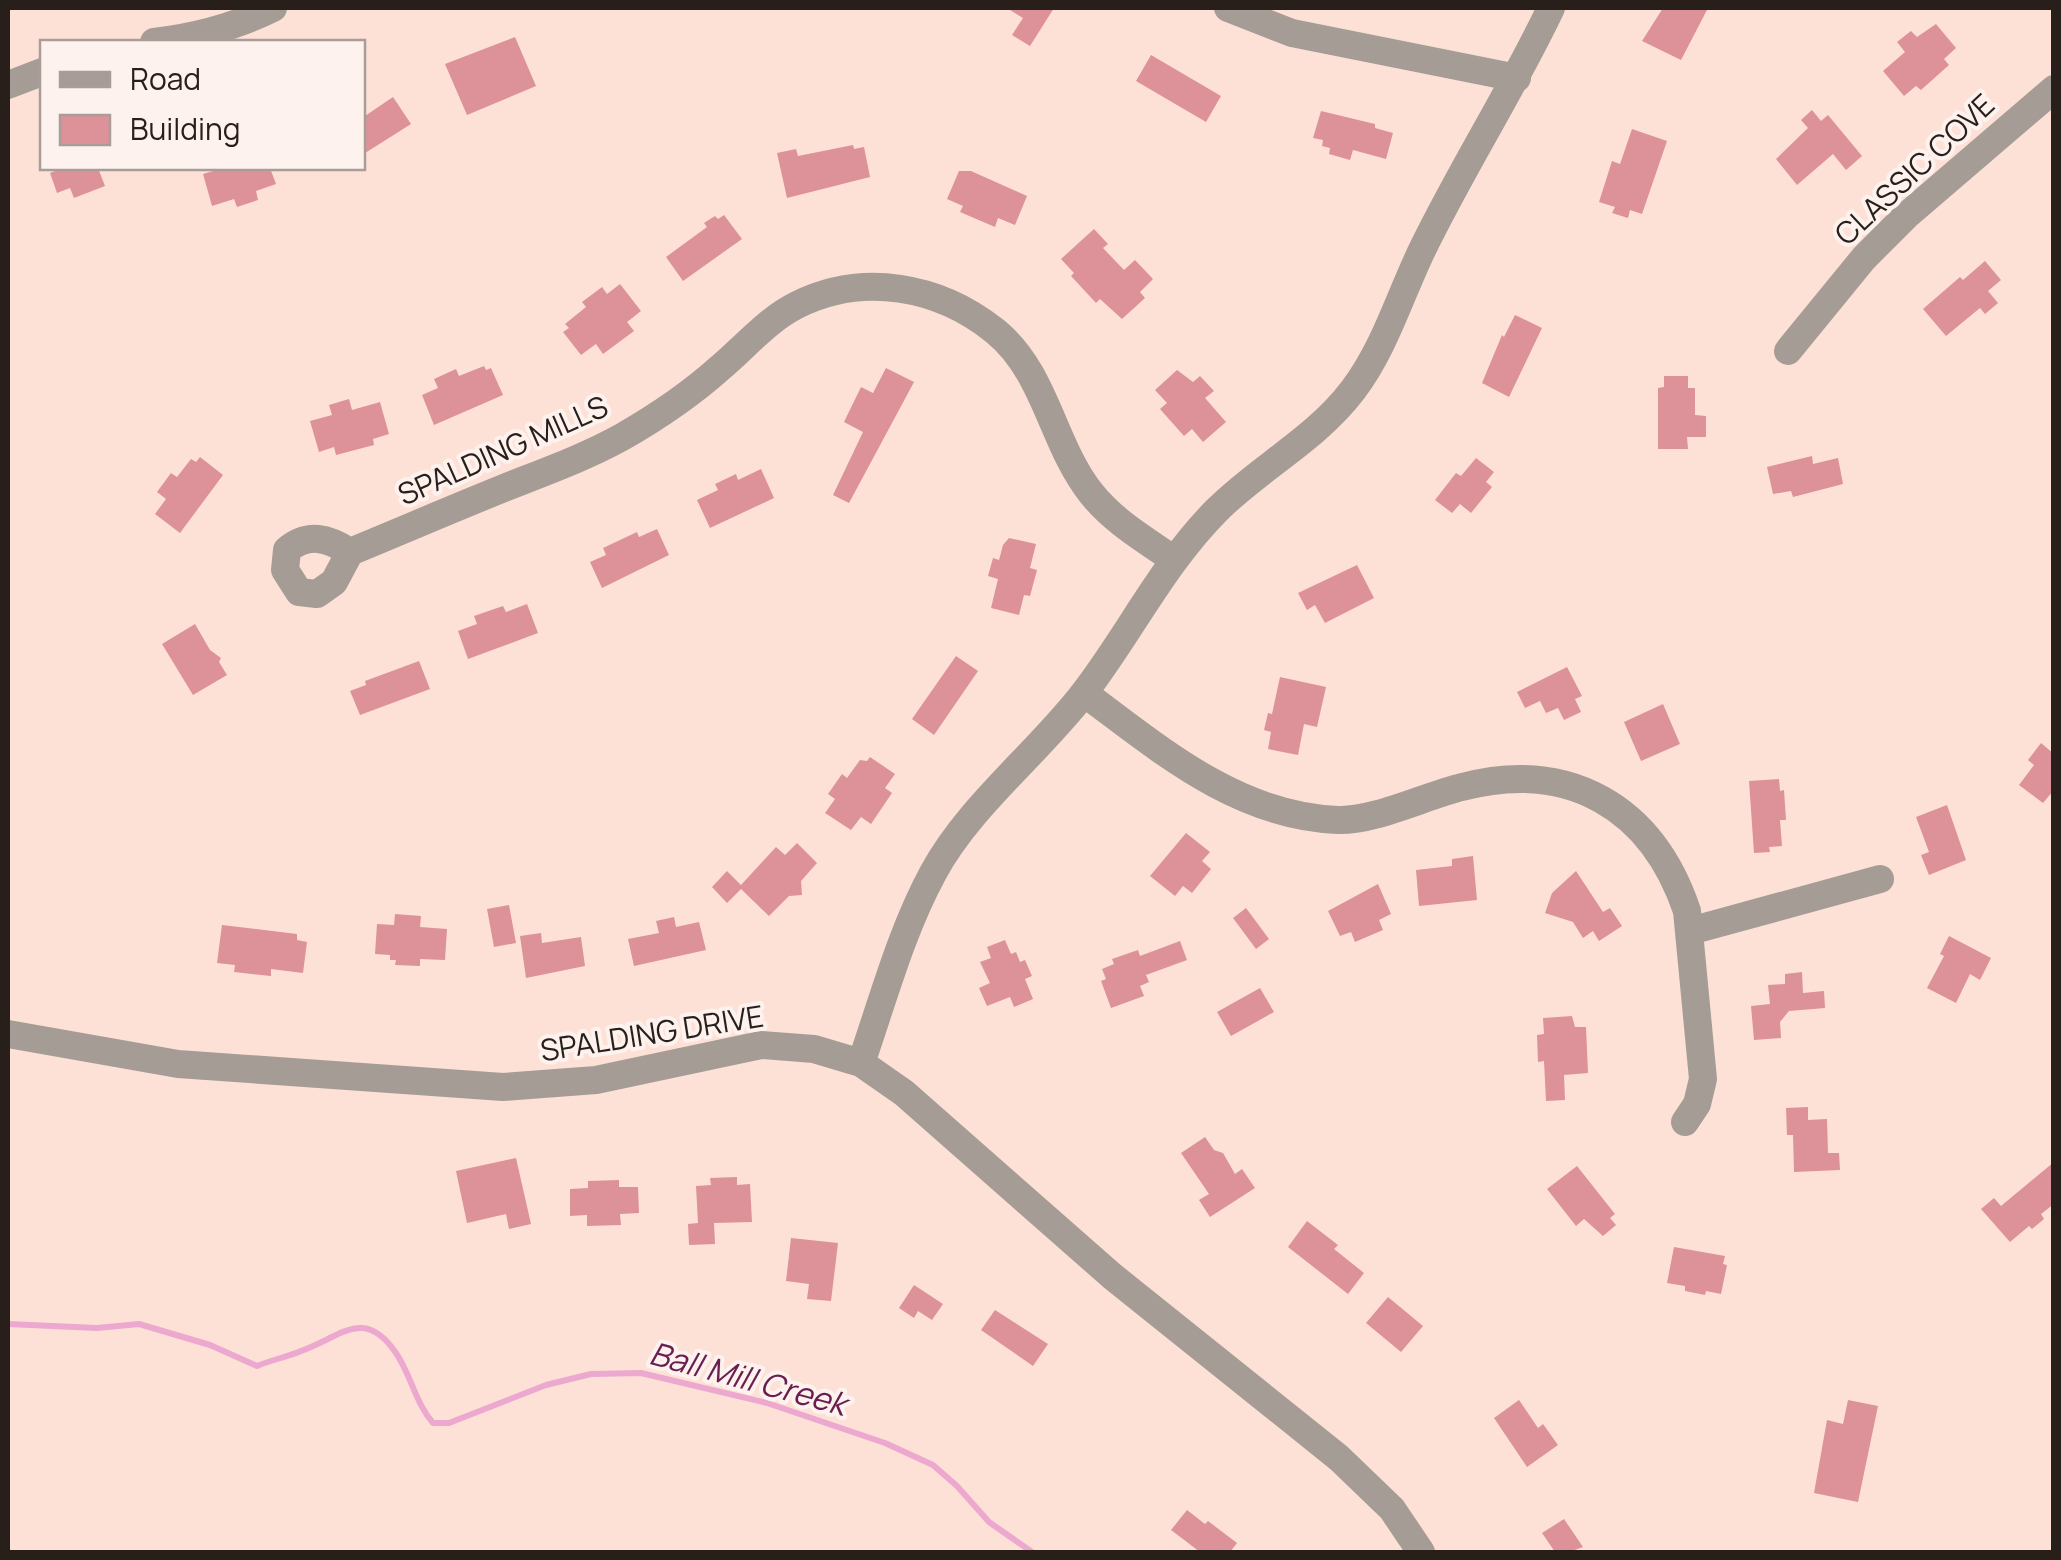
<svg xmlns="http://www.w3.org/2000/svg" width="2061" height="1560" font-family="Manrope,sans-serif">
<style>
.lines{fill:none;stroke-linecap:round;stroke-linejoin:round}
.stream{stroke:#eca8ce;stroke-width:6}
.building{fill:#dd9199}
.minor{stroke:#a59d95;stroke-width:28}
.labels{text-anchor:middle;stroke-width:8;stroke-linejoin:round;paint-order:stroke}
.street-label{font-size:30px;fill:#281e1a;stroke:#fef2ee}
.water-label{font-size:32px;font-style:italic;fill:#6a1d4f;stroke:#fef2ee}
</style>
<rect width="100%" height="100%" fill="#fde1d7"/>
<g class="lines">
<path class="stream" d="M8,1324L97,1328L139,1324L210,1345L257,1366C271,1360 287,1357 301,1351C341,1337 364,1306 396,1353C411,1375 415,1402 433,1423H449L546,1385L591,1374L641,1373L767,1403L885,1443L933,1465L957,1486L989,1522L1032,1552"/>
</g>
<path class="building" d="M1007,8H1054L1030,46L1012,35L1023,18Z
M1663,8H1708L1681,60L1642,41Z
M1936,24L1956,48L1944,59L1949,65L1921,90L1916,86L1904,96L1883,71L1905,52L1897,42L1911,31L1917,37Z
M515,37L536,86L467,115L445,64Z
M1151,55L1221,96L1206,122L1136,81Z
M393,97L411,124L362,155V118Z
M1812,110L1821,121L1828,115L1862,156L1846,170L1833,154L1797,185L1776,159L1808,128L1801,120Z
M1321,111L1375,124V128L1393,133L1386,159L1353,150L1350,160L1329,154L1330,148L1322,146L1323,140L1313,138Z
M1632,129L1667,141L1642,214L1630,210L1628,218L1612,213L1615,207L1599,202L1612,161L1620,164Z
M853,145L854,149L864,147L870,177L787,198L777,153L796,149L798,156Z
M63,168H98L105,186L74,198L70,188L57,193L50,173Z
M224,168H270L276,184L256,191L258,200L237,207L234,199L212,206L203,174Z
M959,171H971L1027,196L1015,225L998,218L995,227L960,212L963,206L947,199Z
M724,215L742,239L683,281L666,257L707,227L704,223L715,216L718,219Z
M1094,229L1108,244L1103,248L1124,270L1135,260L1153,279L1140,292L1145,298L1122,319L1100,299L1096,303L1071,276L1074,273L1061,259Z
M1985,261L2001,280L1988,291L1998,303L1985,314L1980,308L1946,336L1923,309L1960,277L1963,280Z
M620,284L641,311L627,322L634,331L603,354L596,344L581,355L563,332L569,328L565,324L586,307L582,302L602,287L607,294Z
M1515,315L1542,328L1509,397L1482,383L1502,335L1504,337Z
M484,366L486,370L491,368L503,395L434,425L422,395L438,388L434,379L456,369L459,376Z
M886,368L914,382L849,503L833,495L863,432L844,422L861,387L873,393Z
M1177,370L1193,382L1200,376L1214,391L1205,398L1226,422L1203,442L1192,429L1184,436L1160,409L1167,403L1155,390Z
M1664,376H1688V388H1695V415L1706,416V437H1687L1688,449H1658V388L1664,387Z
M349,399L352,410L380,402L389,434L373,439L374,445L336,455L334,447L319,452L310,421L332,415L329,405Z
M1812,456L1813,464L1838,458L1843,484L1793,497L1791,491L1773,494L1767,467Z
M200,457L223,475L180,533L155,514L166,499L157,492L171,473L177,477L191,459L196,462Z
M1476,458L1494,472L1486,482L1492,487L1471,513L1460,504L1452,513L1435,500L1456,473L1461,476Z
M761,469L774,498L710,528L697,500L718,490L715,484L736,474L738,480Z
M657,529L669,555L602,588L590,562L606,555L603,548L637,532L639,537Z
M1009,538L1036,544L1030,568L1037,570L1030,596L1024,595L1019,615L991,608L998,579L988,576L993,558L999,560L1003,545Z
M1357,565L1374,598L1325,623L1315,605L1307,610L1298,593Z
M527,604L538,633L468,659L458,631L477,624L474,616L503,606L506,612Z
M195,624L210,650L221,658L219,662L227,675L193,695L162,644Z
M956,656L978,671L934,735L912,719Z
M419,661L430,689L360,715L350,691L366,685L365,681Z
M1567,667L1582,696L1575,699L1581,712L1564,720L1558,708L1546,713L1540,701L1525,708L1517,692Z
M1280,677L1326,687L1317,727L1304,724L1298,755L1268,749L1271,732L1264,730L1268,713L1272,714Z
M1663,704L1680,744L1641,761L1624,722Z
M2041,743L2054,754V790L2043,803L2019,785L2034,765L2028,760Z
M870,757L895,774L885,788L892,793L871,824L861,817L851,830L825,813L835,799L828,794L842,774L847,778L860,760L867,761Z
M1779,779L1780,791L1784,790L1786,820H1780L1782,846L1769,847L1770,852L1754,853L1749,781Z
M1947,805L1966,860L1929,875L1921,855L1929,852L1916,817Z
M1186,833L1210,852L1202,861L1211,869L1192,893L1183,886L1175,896L1150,876Z
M797,843L817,863L801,881L802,895L789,896L769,916L741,889L727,903L712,887L727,871L741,885L776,847L785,855Z
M1473,856L1477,900L1419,906L1416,870L1452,866V859Z
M1576,871L1603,912L1610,908L1622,926L1599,941L1593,931L1583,938L1573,922L1545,913L1552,893Z
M1378,884L1391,914L1379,920L1383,930L1355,942L1351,932L1340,936L1328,911Z
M509,905L516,943L494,947L487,909Z
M1246,908L1269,939L1256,949L1233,918Z
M395,914L421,916L420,927L447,929L445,960L420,959V966L395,965L396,960H390V955L375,954L377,924L394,925Z
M674,917L676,927L699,922L706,950L634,966L628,939L659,933L656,921Z
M222,925L297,934V940L307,942L303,973L271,969V976L234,972L235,965L217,963Z
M541,933L542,943L581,937L585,966L526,978L520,936Z
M1949,936L1991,958L1980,980L1970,974L1956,1003L1927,988L1944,956L1940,954Z
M1005,940L1011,954L1016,952L1020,962L1025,960L1032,976L1025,979L1033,999L1014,1007L1010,997L987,1006L979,988L990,983L980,962L991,958L987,947Z
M1180,941L1187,960L1146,975L1149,982L1140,986L1144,996L1111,1008L1101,981L1106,979L1102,969L1114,964L1112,959L1138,950L1140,956Z
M1802,972L1803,993L1824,991L1825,1008L1789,1011L1780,1022L1781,1038L1754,1040L1751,1006L1770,1004L1768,985L1785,984V974Z
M1260,988L1274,1012L1231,1036L1217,1012Z
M1572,1016L1575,1027H1586L1588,1073L1564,1075L1565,1100L1546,1101L1544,1061L1538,1062L1537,1035L1544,1034L1543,1018Z
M1808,1107V1120L1827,1119L1828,1153H1839L1840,1170L1794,1172L1793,1135H1787L1786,1108Z
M1205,1137L1214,1150L1223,1153L1235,1174L1242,1169L1255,1188L1210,1217L1199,1200L1209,1194L1181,1153Z
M516,1158L531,1224L509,1229L506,1214L467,1223L456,1171Z
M2054,1162V1204L2041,1214L2044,1219L2032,1229L2029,1226L2010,1242L1981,1209L1994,1198L2001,1206Z
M1577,1166L1615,1214L1610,1218L1616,1225L1603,1236L1584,1219L1576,1226L1547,1189Z
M737,1177V1185L750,1184L752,1222L714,1223L715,1244L689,1245L688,1224L698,1223L696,1186L711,1185L710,1178Z
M619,1180V1187H638L639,1213L620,1214L621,1225L587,1226V1215L570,1216V1189L588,1188V1181Z
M1307,1221L1338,1245L1334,1249L1364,1273L1348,1294L1288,1247Z
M791,1238L838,1243L831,1301L807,1299L809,1284L786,1281Z
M1674,1247L1725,1256L1723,1264L1727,1265L1721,1294L1706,1291L1705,1295L1685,1291V1286L1667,1283Z
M914,1285L943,1304L932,1320L918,1311L914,1318L899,1308Z
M1388,1297L1423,1326L1401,1352L1366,1323Z
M995,1310L1048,1344L1033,1366L981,1330Z
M1519,1400L1538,1428L1543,1424L1558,1445L1527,1467L1494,1418Z
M1848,1400L1878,1406L1858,1502L1814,1493L1827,1420L1843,1424Z
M1187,1510L1205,1524L1208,1521L1237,1543L1230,1552H1200L1171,1530Z
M1564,1519L1583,1547L1569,1552H1555L1542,1533Z"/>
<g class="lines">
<path class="minor" d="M1228,8L1292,33L1517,78
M154,42C197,37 235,27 273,8
M8,85L42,72
M1788,351L1864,258L1906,216L2054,89
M350,552C328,538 308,532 287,550L285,570L299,592L317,594L334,582L350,552C401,531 452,509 504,488C544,472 584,458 622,437C657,417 691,394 721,367C746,346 767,320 797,305C863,272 939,286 995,331C1046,372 1052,444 1091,493C1113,521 1144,539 1173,559
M1084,693C1161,750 1237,816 1338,820C1375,821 1425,796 1462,787C1569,759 1652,807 1687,911L1703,1079L1697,1104L1685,1122
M1690,931L1880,879
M8,1034L178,1064L503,1087L596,1080L761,1045L814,1049L861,1063L904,1093L1112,1276L1339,1458L1392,1509L1421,1552
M861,1063C883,1000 901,932 933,873C969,806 1038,753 1084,693C1130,633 1163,564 1217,510C1260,467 1315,440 1353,390C1385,348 1400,295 1423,248C1463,166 1512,90 1551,8"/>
</g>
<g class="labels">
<g class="street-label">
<text transform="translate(1915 170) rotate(-43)" y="10">CLASSIC COVE</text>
<text transform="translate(503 451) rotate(-24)" y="10">SPALDING MILLS</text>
<text transform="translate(652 1034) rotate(-9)" y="10">SPALDING DRIVE</text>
</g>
<g class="water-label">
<text transform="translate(748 1379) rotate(15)" y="11">Ball Mill Creek</text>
</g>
</g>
<rect width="2061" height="1560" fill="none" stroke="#281e1a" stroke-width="20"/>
<rect x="40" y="40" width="325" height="130" fill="#fef2ee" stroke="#a89d99" stroke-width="2.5"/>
<rect x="60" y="72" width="50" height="15" fill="#a59d95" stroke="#a89d99" stroke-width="2.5"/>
<text x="130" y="90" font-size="30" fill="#281e1a">Road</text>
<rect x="60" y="115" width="50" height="30" fill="#dd9199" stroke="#a89d99" stroke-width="2.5"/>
<text x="130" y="140" font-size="30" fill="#281e1a">Building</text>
</svg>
